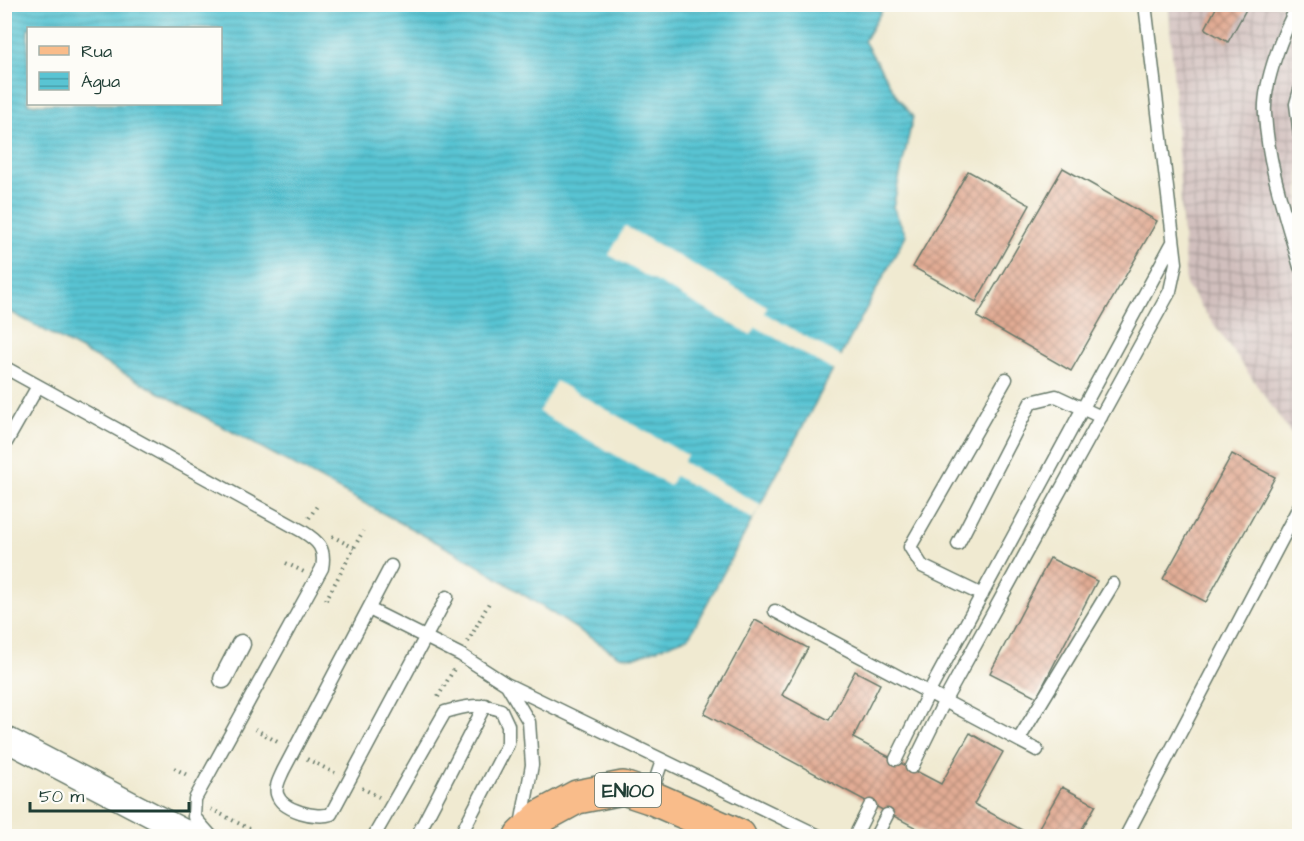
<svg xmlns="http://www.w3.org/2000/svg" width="1304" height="841" font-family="'Architects Daughter',sans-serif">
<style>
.industrial{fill:url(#industrial-grid)}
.water{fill:url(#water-rules);stroke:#3c8084;stroke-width:1.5;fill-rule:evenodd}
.pier{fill:#f0ead1}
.building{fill:url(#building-cross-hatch)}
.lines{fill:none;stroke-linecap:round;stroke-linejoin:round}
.service-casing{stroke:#687a6b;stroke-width:15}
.pedestrian-casing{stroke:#687a6b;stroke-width:21}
.minor-casing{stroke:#687a6b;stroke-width:27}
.primary-casing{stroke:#687a6b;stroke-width:36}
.path{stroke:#687a6b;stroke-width:4;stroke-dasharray:1.5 4.5;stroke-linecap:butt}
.service{stroke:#fff;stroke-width:12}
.pedestrian{stroke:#fff;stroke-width:18}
.minor{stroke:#fff;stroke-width:24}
.primary{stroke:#f9bc8a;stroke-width:33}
.labels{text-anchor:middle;stroke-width:6;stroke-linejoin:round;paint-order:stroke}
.shield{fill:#fdfcf7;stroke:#62766e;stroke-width:1.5}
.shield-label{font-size:20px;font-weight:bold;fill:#1f3d34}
</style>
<defs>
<pattern id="industrial-grid" width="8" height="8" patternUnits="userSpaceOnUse" patternTransform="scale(1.5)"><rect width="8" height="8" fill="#d1bfbd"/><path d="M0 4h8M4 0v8" fill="none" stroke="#a99c9a"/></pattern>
<pattern id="water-rules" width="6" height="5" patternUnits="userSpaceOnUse" patternTransform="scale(1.5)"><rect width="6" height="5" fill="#59c4d3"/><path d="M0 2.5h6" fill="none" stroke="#49a0ac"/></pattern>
<pattern id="building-cross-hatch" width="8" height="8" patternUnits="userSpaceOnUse" patternTransform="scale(1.5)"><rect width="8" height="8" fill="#e2ac94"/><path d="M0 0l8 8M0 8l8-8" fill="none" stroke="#b78d7a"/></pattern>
</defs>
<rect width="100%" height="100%" fill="#fdfcf7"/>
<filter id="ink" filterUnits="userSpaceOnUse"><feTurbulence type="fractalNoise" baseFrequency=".0167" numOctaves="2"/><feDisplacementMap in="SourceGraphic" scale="12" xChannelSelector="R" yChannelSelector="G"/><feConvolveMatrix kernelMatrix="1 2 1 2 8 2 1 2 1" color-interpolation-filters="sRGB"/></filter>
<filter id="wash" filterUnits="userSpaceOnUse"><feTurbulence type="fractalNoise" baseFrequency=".008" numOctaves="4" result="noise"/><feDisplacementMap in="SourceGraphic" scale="24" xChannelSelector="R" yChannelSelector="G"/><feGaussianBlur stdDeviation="1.35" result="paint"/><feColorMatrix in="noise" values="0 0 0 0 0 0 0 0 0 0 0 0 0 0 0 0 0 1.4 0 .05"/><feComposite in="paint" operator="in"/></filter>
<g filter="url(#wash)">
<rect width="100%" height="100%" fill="#f0ead1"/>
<path class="industrial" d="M1169,5H1299V445L1186,285Z"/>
<path class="water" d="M4,5H885L864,41L898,98L913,117L893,207L906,235L689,637L636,657L619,656L471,561L5,309ZM28,28H220V104H28Z"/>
<path class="pier" d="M625,226L767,306L764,313L842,357L834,371L756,327L751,335L609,255Z
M556,381L687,455L683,462L761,505L753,519L675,476L670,486L539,412Z"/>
<g id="blocks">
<path class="building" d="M1218,4H1249L1228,42L1205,29Z
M1063,168L1157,221L1071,371L977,317Z
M968,171L1030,205L976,302L913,267Z
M1232,454L1275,477L1206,602L1163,579Z
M1050,558L1097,581L1037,697L990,673Z
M755,620L808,648L782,695L829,720L855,671L880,684L853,738L895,760L941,784L970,733L1003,752L974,804L1033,836H931L704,714Z
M1062,787L1096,805L1078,836H1034Z"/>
</g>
</g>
<g filter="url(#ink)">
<use href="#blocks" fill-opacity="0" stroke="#687a6b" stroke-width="1.5"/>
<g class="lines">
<defs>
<path id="service" d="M1299,4C1283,31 1263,83 1265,114C1268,166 1286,217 1300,267
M1300,90L1296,104L1300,135
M4,367L302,531C318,541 326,548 322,568L195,799L194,817L211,836
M4,446L38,386
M958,544L1031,402L1056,396L1101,417
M391,566L283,771C280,778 275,786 277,794C282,811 317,819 331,814L447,597
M982,595L922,566L910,547L1006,379
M369,609L461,655L506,684L819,836
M775,611L1037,750
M507,685L529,722L532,765L521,825
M1019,739L1113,584
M896,759L929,692L1173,242
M912,767L945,700L1170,291L1176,263L1145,4
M650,796L662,761
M374,836L445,712C465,706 481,703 501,710L508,725V744L460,836
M417,836L485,705
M855,836L870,806
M876,836L887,815
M1126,836L1300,505"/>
<path id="pedestrian" d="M223,679L241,644"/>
<path id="minor" d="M4,738L192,836"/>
<path id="primary" d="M521,836L542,816L577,797L623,788L650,797L739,836"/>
</defs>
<use href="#service" class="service-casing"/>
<use href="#pedestrian" class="pedestrian-casing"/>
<use href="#minor" class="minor-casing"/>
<use href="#primary" class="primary-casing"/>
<path class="path" d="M309,518L317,506
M332,536L354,548
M286,563L304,572
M326,600L363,531
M468,642L490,601
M438,697L454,669
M255,729L281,744
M307,759L335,773
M174,768L189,776
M362,788L379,797
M211,809L263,836"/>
<use href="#service" class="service"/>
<use href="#pedestrian" class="pedestrian"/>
<use href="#minor" class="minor"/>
<use href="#primary" class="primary"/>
</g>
</g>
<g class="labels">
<rect class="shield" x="595" y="773" width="66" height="34" rx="4.5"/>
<g class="shield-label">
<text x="628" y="797">EN100</text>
</g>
</g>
<rect width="1304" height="841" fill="none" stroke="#fdfcf7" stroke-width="24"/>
<rect x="27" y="27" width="195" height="78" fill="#fdfcf7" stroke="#a4b0a9" stroke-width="1.5"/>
<rect x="39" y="46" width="30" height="9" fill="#f9bc8a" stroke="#a4b0a9" stroke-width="1.5"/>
<text x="81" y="57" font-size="18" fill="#1f3d34">Rua</text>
<rect x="39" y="72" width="30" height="18" fill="url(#water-rules)" stroke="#a4b0a9" stroke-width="1.5"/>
<text x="81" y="87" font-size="18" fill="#1f3d34">Água</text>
<path d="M30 802v9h159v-9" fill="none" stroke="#1f3d34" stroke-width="3"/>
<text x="39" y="802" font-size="18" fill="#1f3d34" stroke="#fdfcf7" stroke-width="4.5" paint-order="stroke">50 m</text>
</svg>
